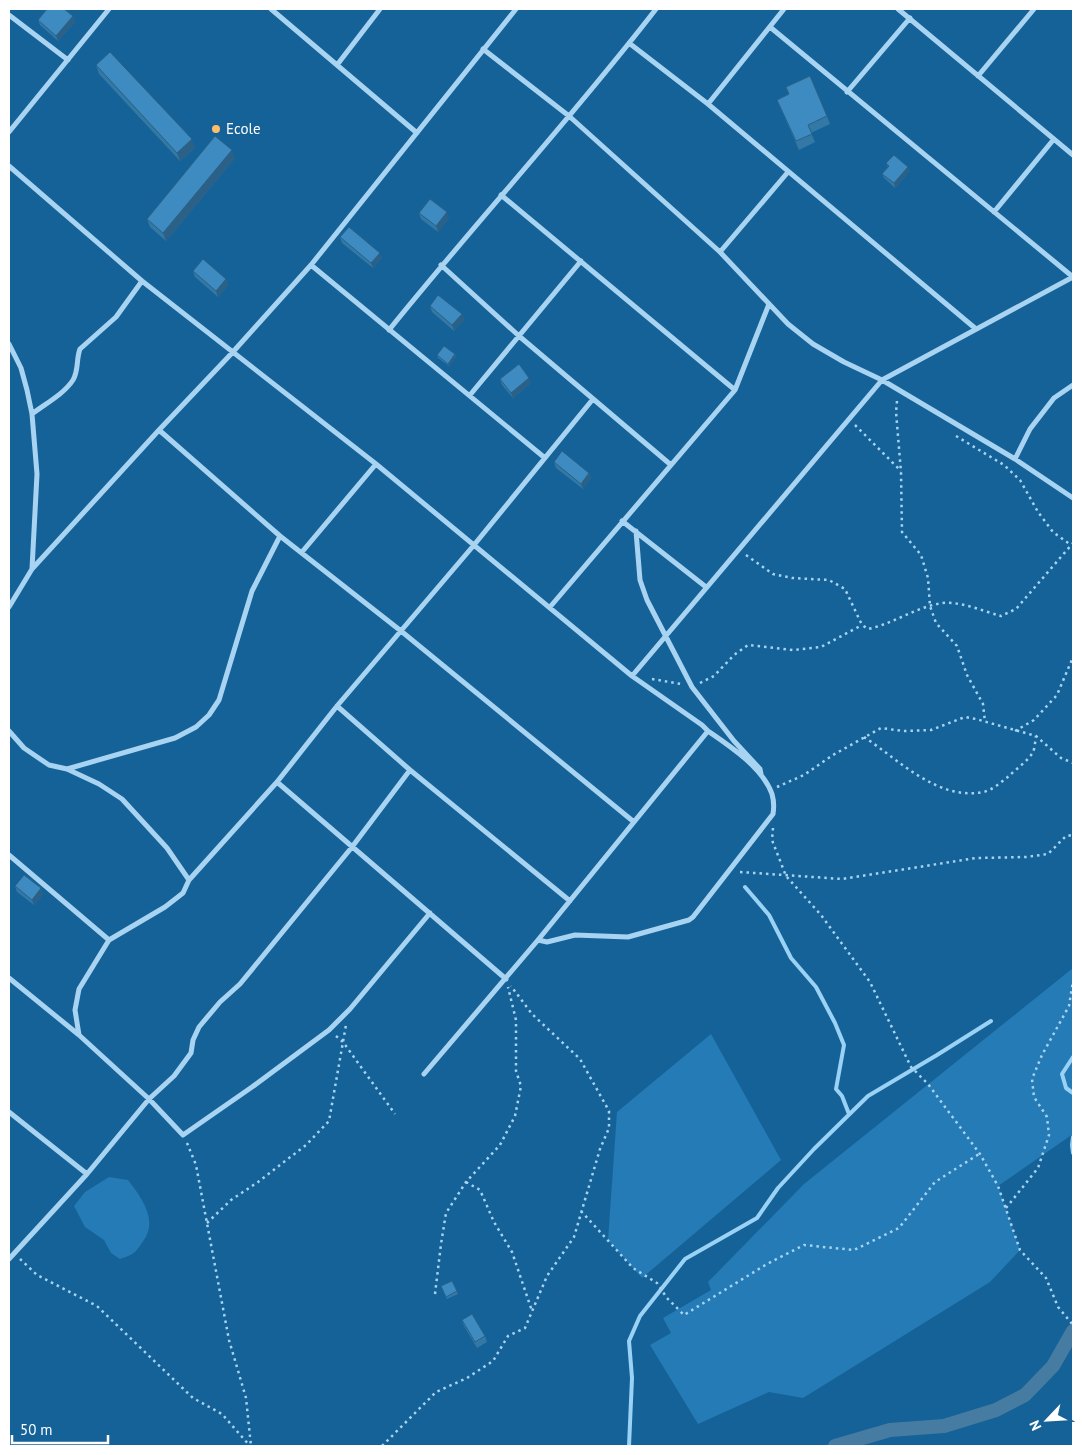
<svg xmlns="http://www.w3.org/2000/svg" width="1082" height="1455" font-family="'PT Sans',sans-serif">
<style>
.green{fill:#247bb5}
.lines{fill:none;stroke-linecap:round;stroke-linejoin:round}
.stream{stroke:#9ad2f5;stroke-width:4}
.canal{stroke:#467ca2;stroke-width:14}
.path{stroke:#a8d4f2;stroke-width:2.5;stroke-dasharray:2.5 4;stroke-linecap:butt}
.street{stroke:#a8d4f2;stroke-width:5}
.wall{fill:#3478a5}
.shaded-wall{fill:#2b6186}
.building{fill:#3d8bc0;stroke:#2b6186}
.poi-dot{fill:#ffbd69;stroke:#156298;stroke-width:2}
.labels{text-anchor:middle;stroke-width:5;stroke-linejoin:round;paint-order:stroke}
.poi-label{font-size:15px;fill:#fff;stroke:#156298;text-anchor:start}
</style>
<rect width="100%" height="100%" fill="#156298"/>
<path class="green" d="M1073,968V1134L998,1186L1020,1250L990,1282L803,1398L769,1392L698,1424L650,1345L671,1333L663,1318L711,1290L708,1282L804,1184Z
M711,1034L781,1160L642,1278L608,1240L617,1112Z
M109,1177L128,1180C141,1197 158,1219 144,1240C135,1253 135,1254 120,1259L111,1253L104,1240L85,1227L74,1206L85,1192Z"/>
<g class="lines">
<path class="stream" d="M745,887L769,915L791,958L816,987L835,1023L844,1045L836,1089L842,1096L849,1114
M1073,1057L1062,1074L1066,1088L1073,1093
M1073,1137L1072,1145L1073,1153
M629,1446L632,1378L629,1341L640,1316L685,1259L757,1218L778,1188L814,1149L868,1096L937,1055L991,1021"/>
<path class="canal" d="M835,1446L890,1430L944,1426L996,1410L1025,1395L1053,1366L1073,1331"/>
<path class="path" d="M897,401L896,412L901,472L902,532L921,555L928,578L930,606L936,623L957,646L967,675L983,704L985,722
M855,425L901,471
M956,436L1004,465L1020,480L1038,512L1053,532L1071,545
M746,555L773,574L792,578L829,580L845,589L862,625L868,629C892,624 913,609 937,604C957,599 982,611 1001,616L1016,609L1073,543
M652,679L681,684
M700,683L714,676L734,655L748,645L793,650L821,647L862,625
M1015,731L1034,720L1057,695L1073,657
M864,737C899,760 938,801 983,792C993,790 1001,782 1009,776C1016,769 1028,761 1033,752C1035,748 1035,741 1036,736
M777,787L804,775L833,755L881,728L903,731L931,730L965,717L976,719L1036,736L1061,758L1073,763
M773,828L772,840L786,876L821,915L870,982L911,1067L928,1084L980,1154L998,1186L1020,1250L1046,1278L1058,1307L1073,1325
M740,872L842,879L976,858L1026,857L1048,854L1066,836L1073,835
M336,1036L343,1042L395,1114
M187,1143L196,1165L229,1340L246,1398L251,1446
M466,1182L480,1190L494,1222L512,1252L532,1311
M1006,1208L1038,1168L1049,1135L1047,1117L1034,1097L1032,1079L1042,1055L1069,1006L1073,981
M581,1211L633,1268L657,1283L667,1298L684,1315L767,1264L804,1245L854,1250L899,1228L935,1182L979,1154
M207,1223L231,1200L258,1182L306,1145L329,1121L346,1025
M20,1259L37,1275L97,1306L193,1398L222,1414L250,1446
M435,1294L441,1244L446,1213L466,1182L500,1145L515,1116L521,1086L516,1071V1020L508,987
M382,1446L436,1392L467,1378L493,1361L508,1336L525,1328L547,1276L574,1237L600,1149L609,1128V1111L580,1059L532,1014L511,986"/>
<path class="street" d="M271,9L417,133
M898,9L1073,155
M9,15L68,60
M770,27L1073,277
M629,43L708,104L976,329
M483,49L569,116L720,252L788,324L813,344L844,362L882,380L1015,459L1073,498
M337,65L380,9
M978,76L1034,9
M847,92L910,18
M708,104L784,9
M9,132L109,9
M9,166L142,281L376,464L632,676L702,725L708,731L538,940L424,1074
M501,195L735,390
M994,212L1054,139
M720,252L788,172
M311,265L545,458
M441,265L519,336L671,465
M389,330C476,222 571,119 656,9
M9,344L21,368L27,390L32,414L37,474L32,569L9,607
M470,395L581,261
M32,414C45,404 64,394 73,380C79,370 76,359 80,349L116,317L142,281
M159,430L280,536L401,631L634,822
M1015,459L1030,429L1054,398L1073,385
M622,521L706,587
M636,531L640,580L647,600L692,687L734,741L760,769L761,774
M302,552L376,464
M32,569L159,430L232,353L311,265L516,9
M550,607L735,390L769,304
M632,676L882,380L1073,277
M337,706L410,770L570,901
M9,731L24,748L49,765L67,769L99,784L122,799L167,848L189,880
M67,769L175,738L196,727L209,715L219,700L252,591L280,536
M277,782L506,979
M9,855L109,940
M538,940L547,942L575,935L628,937L689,920L693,917L773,814C774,808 774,801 772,794C763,768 730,746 708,731
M9,978L79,1035L149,1099L183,1135L252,1087L329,1030L350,1009L430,913
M79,1035L75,1010L79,989L109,940L165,907L183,893L189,880L277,782L337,706L474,545L593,399
M9,1112L87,1174
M9,1259L87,1174L149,1099L174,1076L191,1053L193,1040L199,1027L220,1002L240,984L352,847L410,770"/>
</g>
<path class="wall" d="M73,16L75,22L58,41L40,25L38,20Z
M96,65L195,148L180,161L99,74Z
M786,87L827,116L830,124L811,133L815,142L799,150L777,100L789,95Z
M235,158L166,241L150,227L147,219Z
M886,163L910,171L895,188L884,178L882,174L888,167Z
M419,213L449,218L438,232L421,219Z
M340,237L382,258L373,268L342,243Z
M193,271L226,279L228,285L218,297L195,277Z
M430,306L462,314L464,320L454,331L432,312Z
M455,354L456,357L449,366L438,358L437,355Z
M500,379L531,383L513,398L502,385Z
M554,462L589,473L591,478L583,489L556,468Z
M15,886L43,894L34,905L17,892Z
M452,1281L458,1294L447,1299L441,1286Z
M462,1320L485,1336L487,1342L477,1348L464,1326Z"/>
<path class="shaded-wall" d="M73,16L75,22L58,41L56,36Z
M192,139L195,148L180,161L177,153Z
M232,150L235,158L166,241L163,233Z
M908,167L910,171L895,188L894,183Z
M447,212L449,218L438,232L436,226Z
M380,253L382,258L373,268L371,263Z
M226,279L228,285L218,297L216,291Z
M462,314L464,320L454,331L452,325Z
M455,354L456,357L449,366L448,364Z
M529,378L531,383L513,398L511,393Z
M589,473L591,478L583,489L581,484Z
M41,888L43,894L34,905L32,900Z"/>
<path class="building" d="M47,9H64L73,16L56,36L38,20Z
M110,52L192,139L177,153L96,65Z
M810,76L827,116L808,125L812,134L796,141L777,100L789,94L786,87Z
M215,136L232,150L163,233L147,219Z
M894,155L908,167L894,183L882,174L889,166L886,163Z
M430,199L447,212L436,226L419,213Z
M349,227L380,253L371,263L340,237Z
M203,259L226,279L216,291L193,271Z
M438,295L462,314L452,325L430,306Z
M444,346L455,354L448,364L437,355Z
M519,364L529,378L511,393L500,379Z
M562,451L589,473L581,484L554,462Z
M24,875L41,888L32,900L15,886Z
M452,1281L457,1291L446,1297L441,1286Z
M472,1314L485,1336L475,1342L462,1320Z"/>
<circle class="poi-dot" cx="216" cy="129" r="5"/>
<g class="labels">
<g class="poi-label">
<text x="226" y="134">Ecole</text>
</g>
</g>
<rect width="1082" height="1455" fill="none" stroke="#ffffff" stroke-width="20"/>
<g transform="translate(1047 1420) rotate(245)" stroke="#156298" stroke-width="4" paint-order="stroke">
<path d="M0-4L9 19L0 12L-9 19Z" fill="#ffffff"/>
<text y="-8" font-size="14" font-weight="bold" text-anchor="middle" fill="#ffffff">N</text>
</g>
<path d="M12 1435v8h96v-8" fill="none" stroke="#ffffff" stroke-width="2.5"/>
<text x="20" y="1435" font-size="15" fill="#ffffff" stroke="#156298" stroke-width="4" paint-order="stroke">50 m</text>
</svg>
